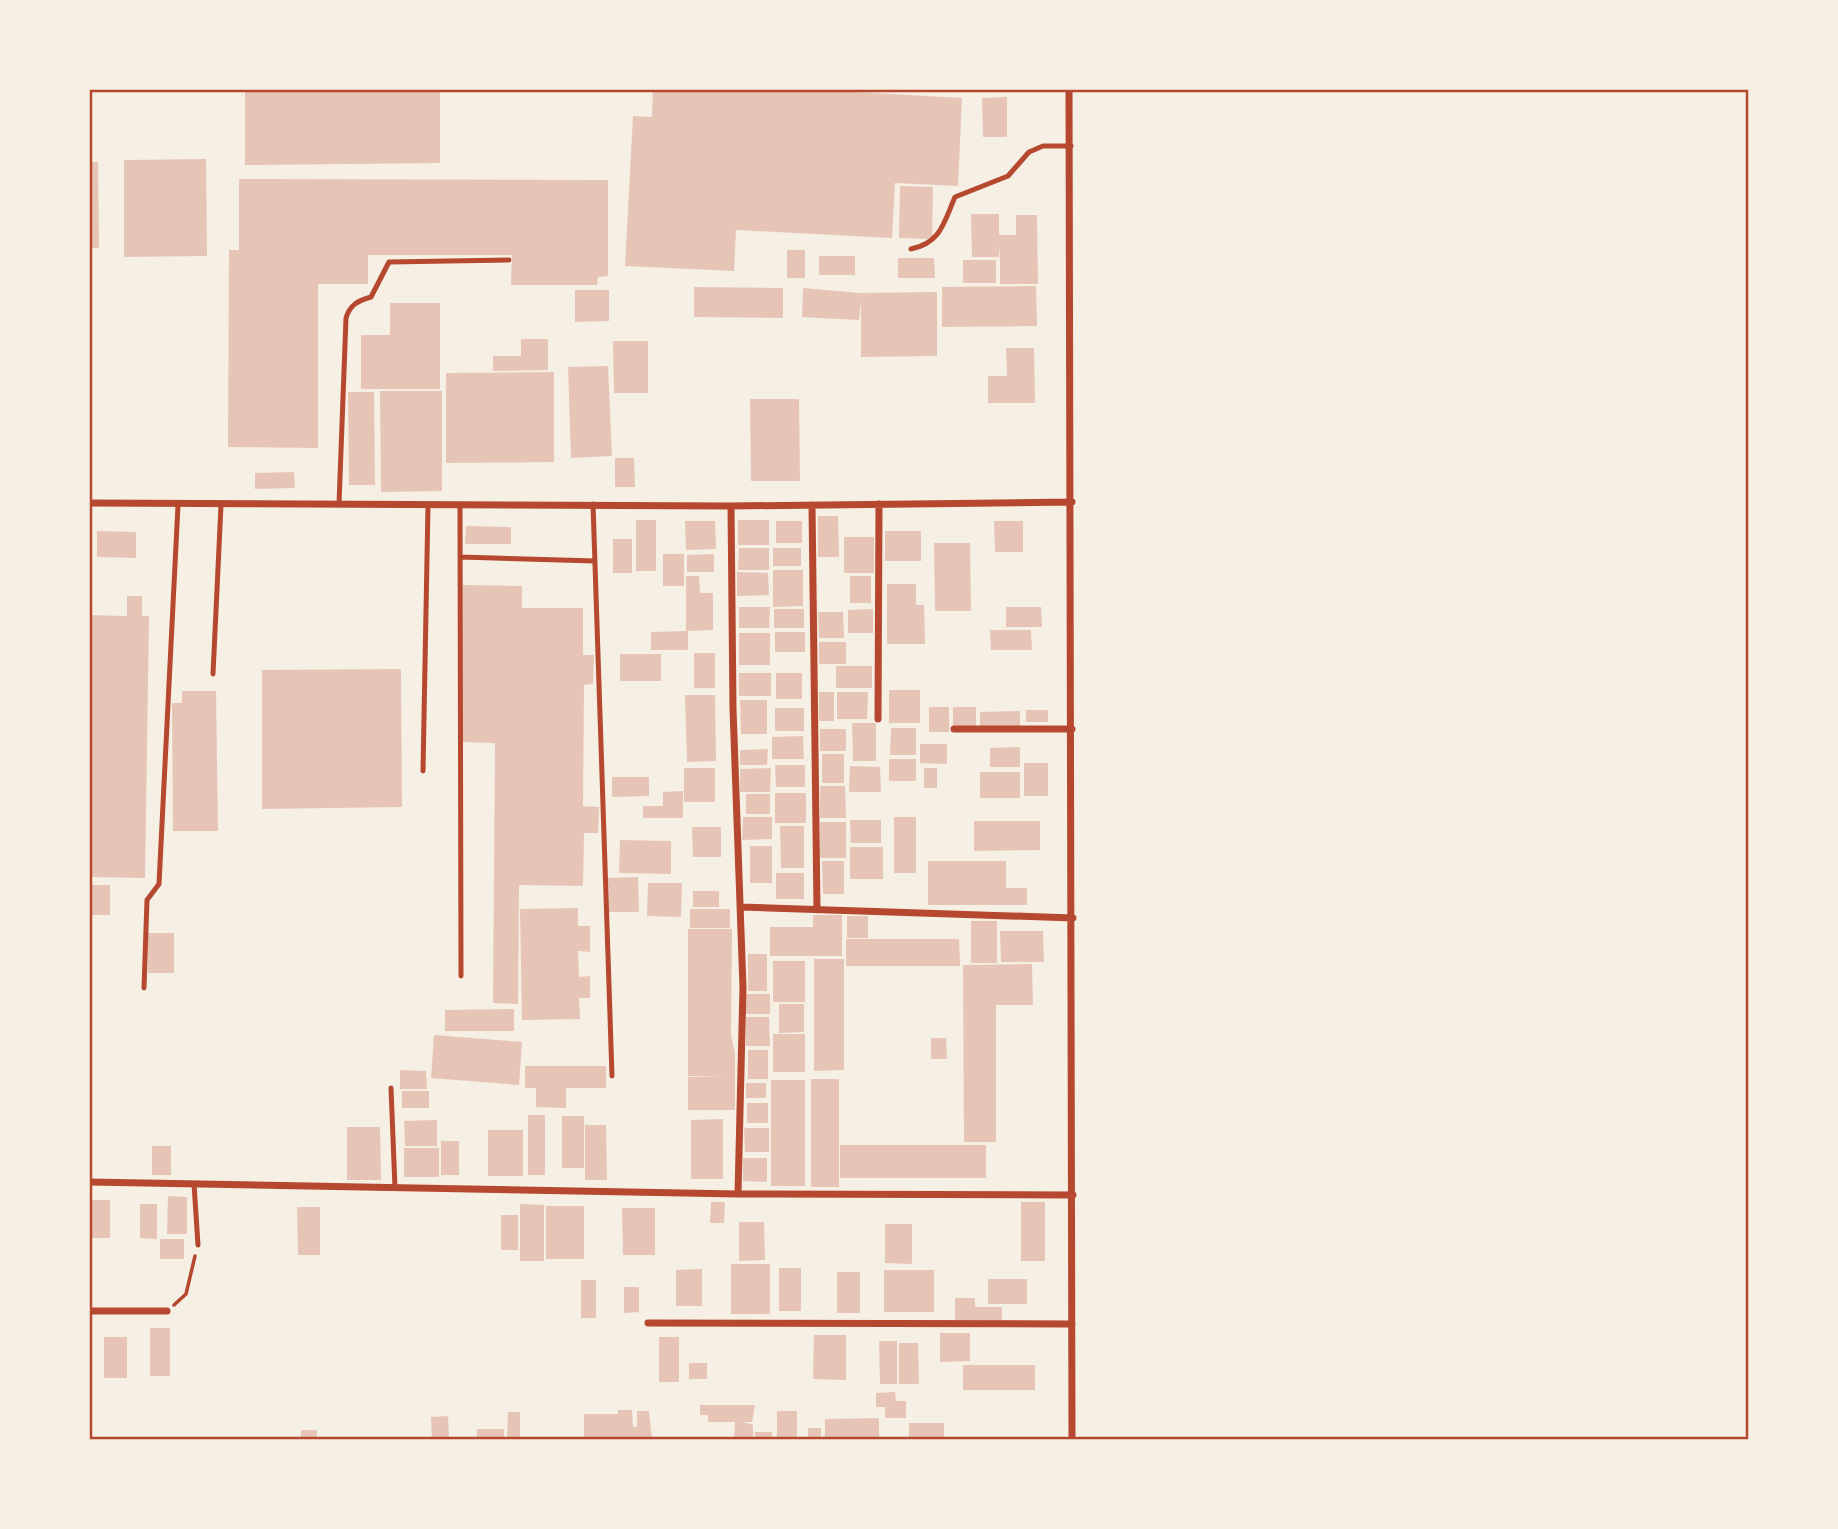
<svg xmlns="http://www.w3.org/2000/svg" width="1838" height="1529" font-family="'DM Sans',sans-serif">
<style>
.building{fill:#e6c5b7}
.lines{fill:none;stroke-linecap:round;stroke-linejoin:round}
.path{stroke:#b5482f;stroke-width:3.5}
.service{stroke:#b5482f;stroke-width:5}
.minor{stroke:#b5482f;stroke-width:7}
.neatline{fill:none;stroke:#b5482f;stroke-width:2.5}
</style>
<rect width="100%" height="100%" fill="#f6efe4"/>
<path class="building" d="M245,89H440V163L245,165Z
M653,89H802L962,98L958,186L895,183L892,238L736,230L734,271L625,266L633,116L652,117Z
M1007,97V137H983L982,98Z
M206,159L207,256L124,257V160Z
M89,162H98L99,248H89Z
M239,179L608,180V276L598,277L597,285H511L512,255H368V284H318V448L228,447L229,250H239Z
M900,186L933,187L932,239L899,238Z
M971,214H999V235H1016V215H1037L1038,284H1000V245L999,257H972Z
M787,250H805V278H787Z
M819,256H855V275H819Z
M898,258H934L935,278H898Z
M963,260H996V283H963Z
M1036,286L1037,326L942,327V287Z
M694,287L783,288V318L694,317Z
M803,288L860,293L937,292V356L861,357V300L859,320L802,317Z
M575,290H609V321L575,322Z
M390,303H440V389H361V335H390Z
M521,339H548V370L493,371V356H521Z
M613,341H648V393H614Z
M1006,348H1034L1035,403H988V376H1007Z
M608,366L612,456L571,458L568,367Z
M554,372V462L446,463V373Z
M380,391H442V491L381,492Z
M348,392H374L375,485H349Z
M750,399H799L800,481H751Z
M615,458H634L635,487H615Z
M294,472L295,488L255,489V473Z
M818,516H838L839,557H818Z
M636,520H656V571H636Z
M738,520H769V545H738Z
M685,521H715L716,549L686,550Z
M776,521H802V543H776Z
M994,521H1023V552H995Z
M466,526L511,527V544H465Z
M97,531L136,532V558L97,557Z
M885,531H921V561H885Z
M844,537H874V573H844Z
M613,539H632V573H613Z
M934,543H970L971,611H935Z
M739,548H769V570H738Z
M773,548H801V566H773Z
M663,554H684V586H663Z
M714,554V572H687V555Z
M773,570H803V606L773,607Z
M737,572L768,573L769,595L737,596Z
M686,576H699L700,593H713V630L686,631Z
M850,576H871V603H850Z
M887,584H916V605H924L925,644H887Z
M463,585L522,586V608H583V655H594L593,684L584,685L583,806L599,807L598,833H584L583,886L519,885L518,1004L493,1003L495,743L462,742Z
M127,596H142V616H149L145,878L89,877V615L127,616Z
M739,607H770L769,628H739Z
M1006,607H1041L1042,627H1006Z
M774,609H804V628H774Z
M873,609V633H848V610Z
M818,612H843L844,638H819Z
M990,630H1031L1032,650H991Z
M688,631V650H651V632Z
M775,632H805V652H775Z
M739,633H770V665H739Z
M819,642H846V664H819Z
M694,653H715V688H694Z
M620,654H661V681H620Z
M836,666H872V688H836Z
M401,669L402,807L262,809V670Z
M739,673H771V696H739Z
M776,673H802V699H776Z
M889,690H920V723H889Z
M182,691H216L218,831H173L172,703H182Z
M819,692H834V721H819Z
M837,692H868L867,719H837Z
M685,695H715L716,761L687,762Z
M740,700H767V734H741Z
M929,707H949V732H929Z
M953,707H976V728H953Z
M775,708H804V731H775Z
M1026,710H1048V722H1026Z
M1020,711V726H980V712Z
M852,723H876V761H853Z
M891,728H916V755H890Z
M820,729H846V751H820Z
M803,736L804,759H772V737Z
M920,744H947V764L920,763Z
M1020,747V767H990V748Z
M768,749L767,765H740V750Z
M822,754H844V783H822Z
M889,759H916V781H889Z
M1024,763H1048V796H1024Z
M775,765H805V787H776Z
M850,766L880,767L881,792H849Z
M684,768H715V802H684Z
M771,768L770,792H740V769Z
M924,768H937V788H924Z
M980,772H1020V798H980Z
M612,777H649V796L612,797Z
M820,786H845L846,818H820Z
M683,791V818H643V806H663V792Z
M775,793H806V823H775Z
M746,794H770V814H746Z
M743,817H772V839L742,840Z
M894,817H916V873H894Z
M850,820H881V843H851Z
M974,821H1040V850L974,851Z
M820,822H846V858H820Z
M780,826H804V868H781Z
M692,827H721V857H693Z
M620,840L671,841V874L619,873Z
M750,846H772V883H750Z
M850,847H883V879H850Z
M822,861H844V894H823Z
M928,861H1006V888H1027V905H928Z
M776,873H804V899H776Z
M638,877L639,912H609L608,878Z
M648,883H682L681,917L647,916Z
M89,885H110V915H89Z
M693,891H719V907H693Z
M578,908V926H590V952L578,951L579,977L590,976V998H579L580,1019L522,1020L520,909Z
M690,909H730V928H690Z
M813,915H842V956H770V927H813Z
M847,916H868V938H847Z
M971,921H997V963H971Z
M688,929H732L731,1035L735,1053V1110H688V1077L723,1076H688Z
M1000,931H1043L1044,962H1001Z
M148,933H174V973H148Z
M846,939H959L960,966H846Z
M748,954H767V991H748Z
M814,959H844V1070L814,1071Z
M773,961H805V1002H773Z
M1032,964L1033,1005H996V1142H964L963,965Z
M746,994H770V1014H746Z
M779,1004H804V1032L779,1033Z
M514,1009V1031H445V1010Z
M746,1017H769L770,1046H746Z
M773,1034H805V1072H773Z
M434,1035L522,1042L519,1085L431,1078Z
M931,1038H946L947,1059H931Z
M748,1050H768V1079H748Z
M525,1066H606V1088H566V1108L536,1107V1088H525Z
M400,1070L426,1071L427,1089H400Z
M811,1079H839V1187H811Z
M771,1080H805V1186H771Z
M746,1083H766V1098H746Z
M402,1091H429V1108H402Z
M747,1103H768V1123H747Z
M528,1115H545V1175H528Z
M562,1116H584V1168H562Z
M723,1119V1179H691V1120Z
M437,1120V1146H405L404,1121Z
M585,1125H606L607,1180H585Z
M347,1127H380L381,1180H347Z
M744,1128H769V1152H745Z
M488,1130H523V1176H488Z
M441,1141H459V1175H441Z
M840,1145H986V1178H840Z
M152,1146H171V1175H152Z
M404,1148H439V1177H404Z
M743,1158H767V1182L743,1181Z
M168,1196L187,1197V1234H167Z
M89,1200H110V1238H89Z
M711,1202H725L724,1223H710Z
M1021,1202H1045V1261H1021Z
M140,1204H157V1239L140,1238Z
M520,1204L544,1205V1261H520Z
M546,1206H584V1259H546Z
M297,1207H320V1255H298Z
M622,1208H655V1255H623Z
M501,1215H518V1250H501Z
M739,1222H764L765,1260L739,1261Z
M885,1224H912V1264L885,1263Z
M160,1239H184V1259H160Z
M731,1264H770V1314H731Z
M779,1268H801V1311H779Z
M702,1269V1306H676V1270Z
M884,1270H934V1312H884Z
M837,1272H860V1313H837Z
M988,1279H1027V1304H988Z
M581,1280H596V1318H581Z
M624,1287H639V1312L624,1313Z
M955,1298H975V1307H1002V1321L955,1320Z
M150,1328H170V1376H150Z
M940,1333H970V1361L940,1362Z
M814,1335H846V1380L813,1379Z
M104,1337H127V1378H104Z
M659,1337H679V1382H659Z
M879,1341H897V1384H880Z
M899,1343H918L919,1384H899Z
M689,1363H707V1379H689Z
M963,1365H1035V1390H963Z
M895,1392L896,1401H906V1418H885V1407H876V1393Z
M700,1405H755L752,1422H743L753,1425V1440H734L735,1422H708V1415H700Z
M618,1410H632L633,1427H637V1411H649L652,1440H584V1414H618Z
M777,1411H797V1440H777Z
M508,1412H520V1440H507Z
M448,1416L449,1440H432L431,1417Z
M879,1418V1440H825V1419Z
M909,1423H944V1437H909Z
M808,1428H821V1437H808Z
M477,1429H504V1440H477Z
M301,1430H317V1440H301Z
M755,1432H772V1440H755Z"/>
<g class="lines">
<path class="path" d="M174,1305L186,1294L195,1256"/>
<path class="service" d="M911,249C941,243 944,222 955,197L1008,176L1029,152L1043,146H1071
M339,504L346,318C350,305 357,301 371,297L389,262L509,260
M593,504L612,1076
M460,505L461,976
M460,557L595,561
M213,674L221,505
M423,771L428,505
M144,988L147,900L159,884L178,505
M391,1088L395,1188
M194,1184L198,1245"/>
<path class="minor" d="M1069,89L1072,1440
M89,503L731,506L1072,502
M812,505L817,910
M731,506L733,709L743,987L738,1194
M878,719L879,504
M954,729H1072
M741,907L1073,918
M89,1182L738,1194L1073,1195
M89,1311H167
M648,1323L1072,1324"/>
</g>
<rect width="1838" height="1529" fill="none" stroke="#f6efe4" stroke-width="182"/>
<rect x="91" y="91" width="1656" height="1347" class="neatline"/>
</svg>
